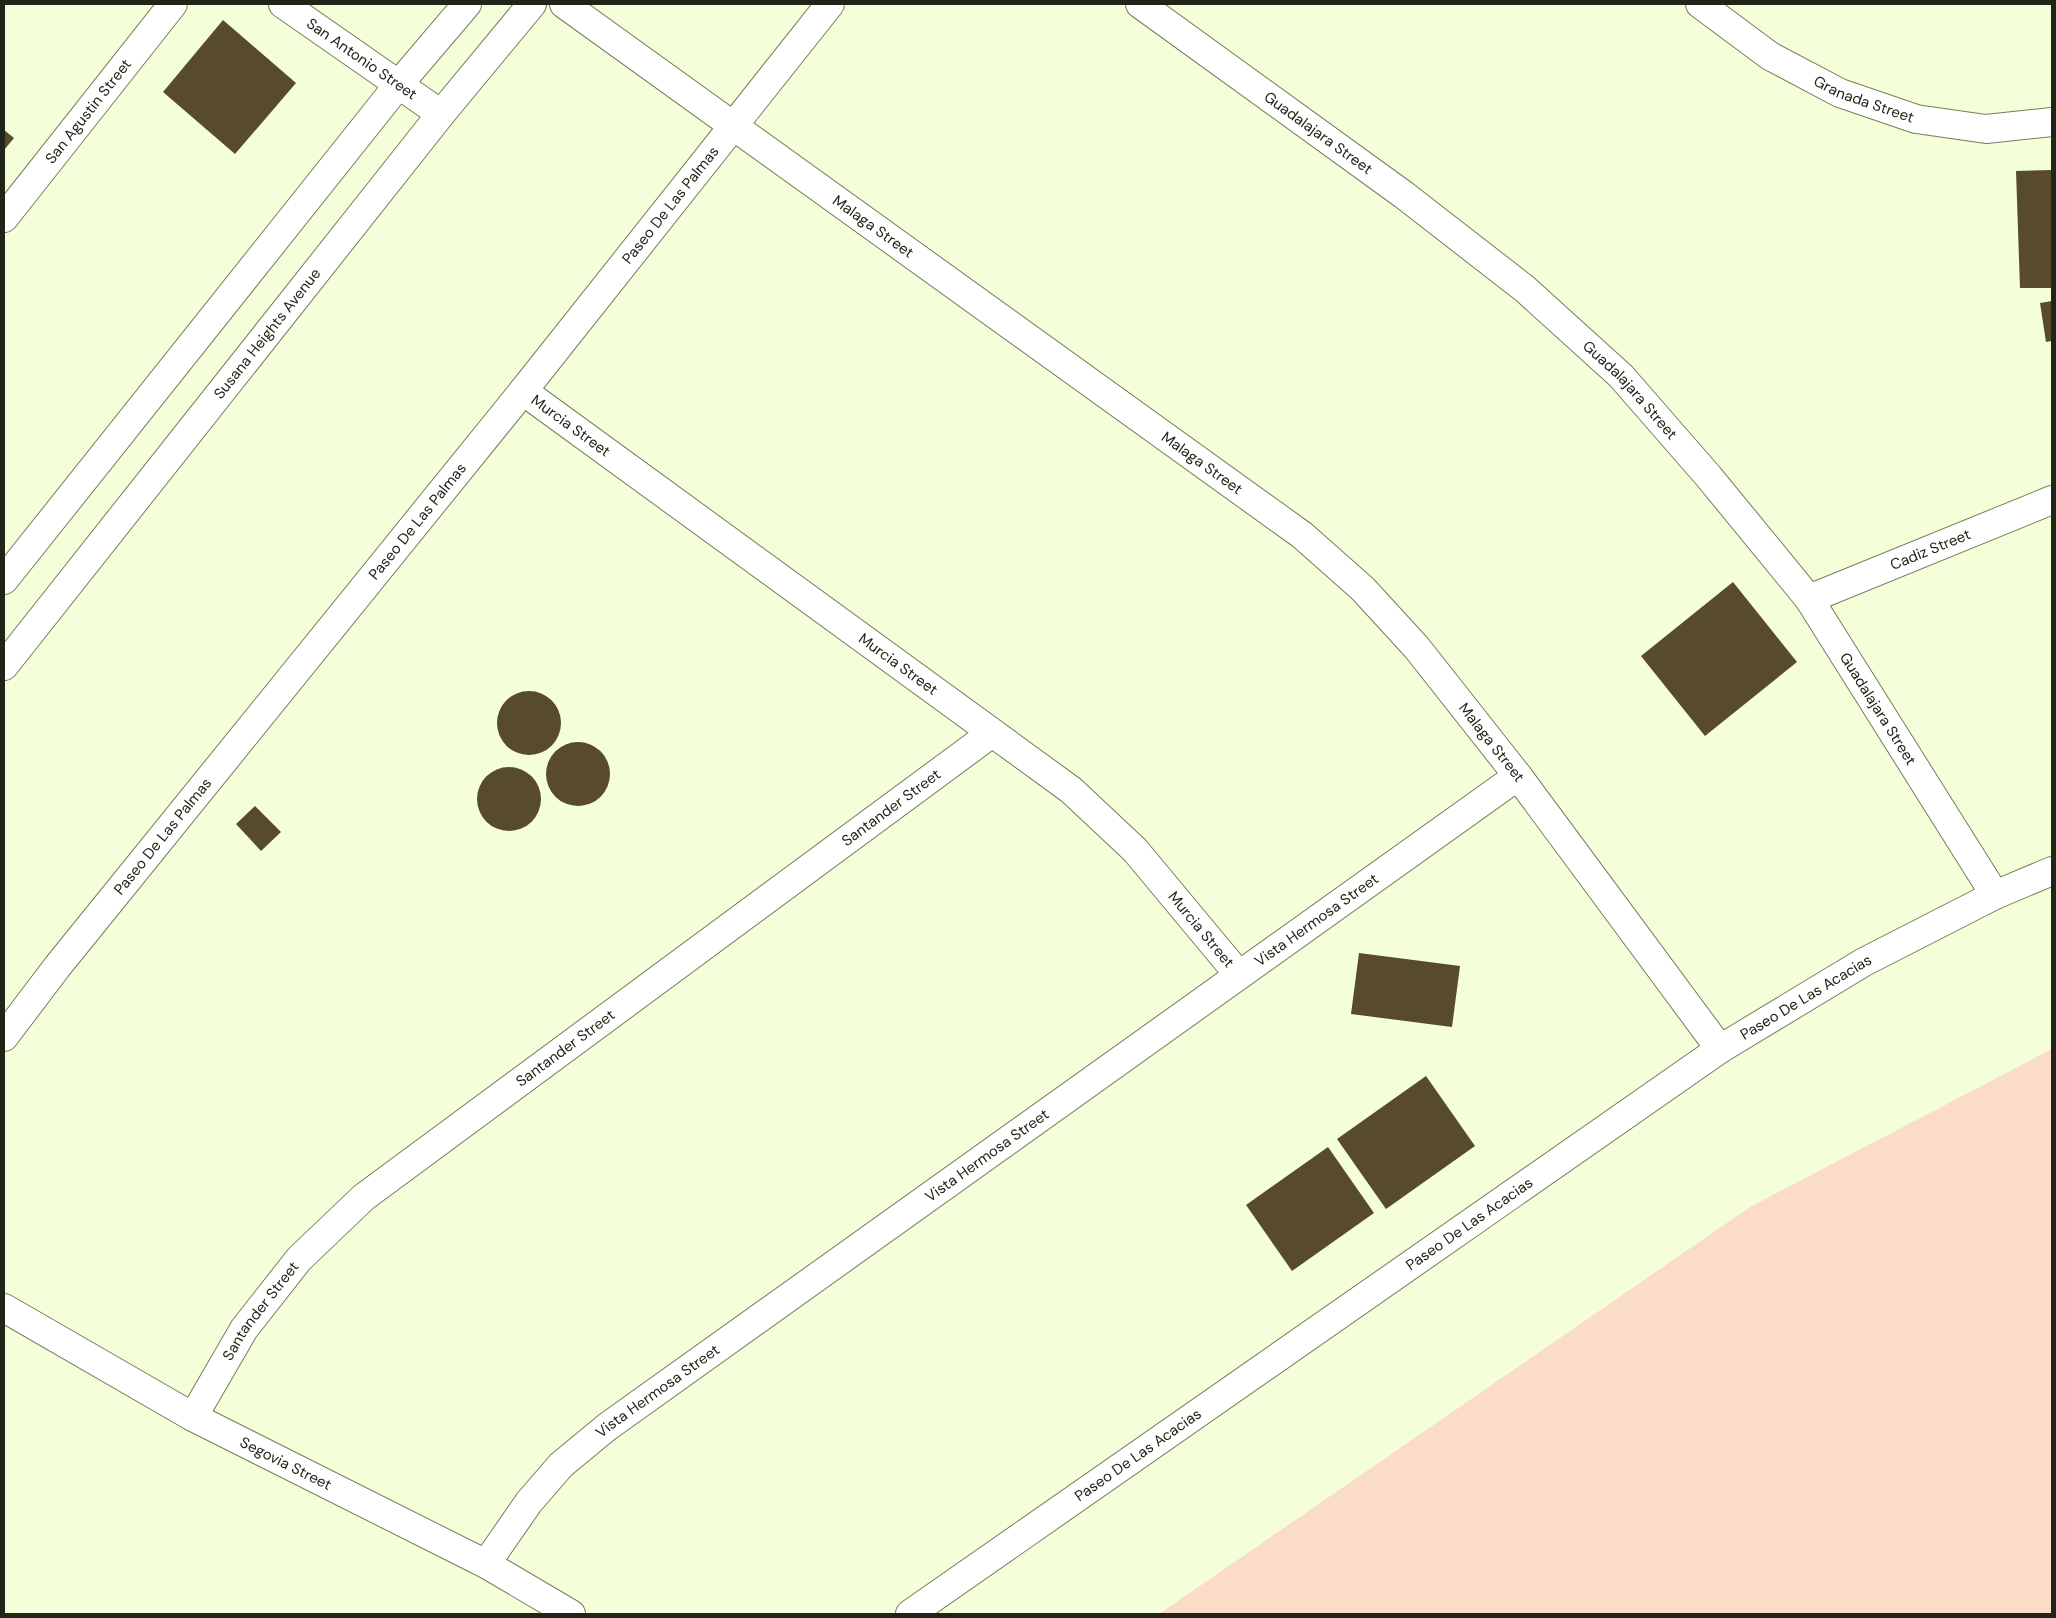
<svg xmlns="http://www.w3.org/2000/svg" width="2056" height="1618" font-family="'DM Sans',sans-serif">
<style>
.green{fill:#fbdcc8}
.building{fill:#584b2c}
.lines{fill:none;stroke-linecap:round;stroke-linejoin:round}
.street-casing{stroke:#767e5e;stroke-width:30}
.street{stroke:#fff;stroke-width:28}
.labels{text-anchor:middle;stroke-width:5;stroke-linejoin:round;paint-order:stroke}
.street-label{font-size:15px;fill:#212517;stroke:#f4fed9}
</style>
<rect width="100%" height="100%" fill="#f4fed9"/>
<path class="green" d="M2052,1049V1614H1159L1750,1207Z"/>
<path class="building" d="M223,20L296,83L235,154L163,92Z
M4,130L14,138L4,150Z
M2052,170V288H2020L2016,171Z
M2052,301V341L2046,342L2040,303Z
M1733,582L1797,662L1705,736L1641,656Z
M497 723a32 32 0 1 1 64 0a32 32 0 1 1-64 0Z
M546 774a32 32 0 1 1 64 0a32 32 0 1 1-64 0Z
M477 799a32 32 0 1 1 64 0a32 32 0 1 1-64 0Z
M255,806L281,832L261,851L236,824Z
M1359,953L1460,966L1452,1027L1351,1014Z
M1426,1076L1475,1146L1386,1209L1337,1139Z
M1328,1147L1374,1213L1292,1271L1246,1205Z"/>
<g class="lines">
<defs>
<g id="street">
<path id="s1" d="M283,4L441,114"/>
<path id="s2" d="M564,4L1302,535L1363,589L1417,648L1518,776L1720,1049"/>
<path id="s3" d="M1140,4L1404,195L1525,289L1621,376L1709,477L1809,599L1995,895"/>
<path id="s4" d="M1700,4L1770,56L1840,93L1916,119L1986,129L2052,122"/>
<path id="s5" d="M4,218L173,4"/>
<path id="s6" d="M523,391L1071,790L1135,850L1239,975"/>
<path d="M4,580L399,84L467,4"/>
<path id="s7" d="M1809,599L2052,500"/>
<path id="s8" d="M4,666L441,114L532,4"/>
<path id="s9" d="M4,1037L57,967L523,391L830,4"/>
<path id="s10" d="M4,1308L193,1417L486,1564L571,1614"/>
<path id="s11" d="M193,1417L244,1329L299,1259L364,1197L992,733"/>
<path id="s12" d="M486,1564L529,1502L561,1465L607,1427L1518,776"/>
<path id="s13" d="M910,1614L1720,1049L1864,962L1995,895L2052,871"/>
</g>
</defs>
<use href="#street" class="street-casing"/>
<use href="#street" class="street"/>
</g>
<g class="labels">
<g class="street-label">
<text dy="5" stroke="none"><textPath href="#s1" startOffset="96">San Antonio Street</textPath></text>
<text dy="5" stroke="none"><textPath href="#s4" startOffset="191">Granada Street</textPath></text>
<text dy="5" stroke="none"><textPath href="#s5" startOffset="136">San Agustin Street</textPath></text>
<text dy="5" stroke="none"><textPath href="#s3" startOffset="220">Guadalajara Street</textPath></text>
<text dy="5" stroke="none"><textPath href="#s9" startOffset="1066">Paseo De Las Palmas</textPath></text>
<text dy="5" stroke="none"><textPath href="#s2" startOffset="381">Malaga Street</textPath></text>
<text dy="5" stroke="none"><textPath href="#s8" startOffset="424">Susana Heights Avenue</textPath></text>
<text dy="5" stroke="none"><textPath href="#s3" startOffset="625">Guadalajara Street</textPath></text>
<text dy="5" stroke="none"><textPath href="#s6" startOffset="59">Murcia Street</textPath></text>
<text dy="5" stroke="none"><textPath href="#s2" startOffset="786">Malaga Street</textPath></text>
<text dy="5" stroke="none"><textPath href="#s9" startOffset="661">Paseo De Las Palmas</textPath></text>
<text dy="5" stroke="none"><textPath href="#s7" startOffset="131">Cadiz Street</textPath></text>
<text dy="5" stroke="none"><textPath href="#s6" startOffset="464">Murcia Street</textPath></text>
<text dy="5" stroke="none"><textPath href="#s3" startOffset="1030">Guadalajara Street</textPath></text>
<text dy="5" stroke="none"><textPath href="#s2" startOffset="1191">Malaga Street</textPath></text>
<text dy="5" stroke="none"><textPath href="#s11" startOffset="936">Santander Street</textPath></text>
<text dy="5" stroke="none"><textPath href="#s9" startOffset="256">Paseo De Las Palmas</textPath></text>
<text dy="5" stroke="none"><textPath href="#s12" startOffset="1056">Vista Hermosa Street</textPath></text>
<text dy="5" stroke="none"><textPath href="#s6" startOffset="869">Murcia Street</textPath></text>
<text dy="5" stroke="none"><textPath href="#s13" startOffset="1088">Paseo De Las Acacias</textPath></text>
<text dy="5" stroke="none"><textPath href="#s11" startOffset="531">Santander Street</textPath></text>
<text dy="5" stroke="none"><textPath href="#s12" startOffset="651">Vista Hermosa Street</textPath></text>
<text dy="5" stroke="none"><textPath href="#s13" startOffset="682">Paseo De Las Acacias</textPath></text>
<text dy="5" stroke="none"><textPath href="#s11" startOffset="126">Santander Street</textPath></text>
<text dy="5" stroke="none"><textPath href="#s12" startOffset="246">Vista Hermosa Street</textPath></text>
<text dy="5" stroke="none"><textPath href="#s13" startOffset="278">Paseo De Las Acacias</textPath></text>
<text dy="5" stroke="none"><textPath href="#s10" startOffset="322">Segovia Street</textPath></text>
</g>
</g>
<rect width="2056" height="1618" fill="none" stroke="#212517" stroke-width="10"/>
</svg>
